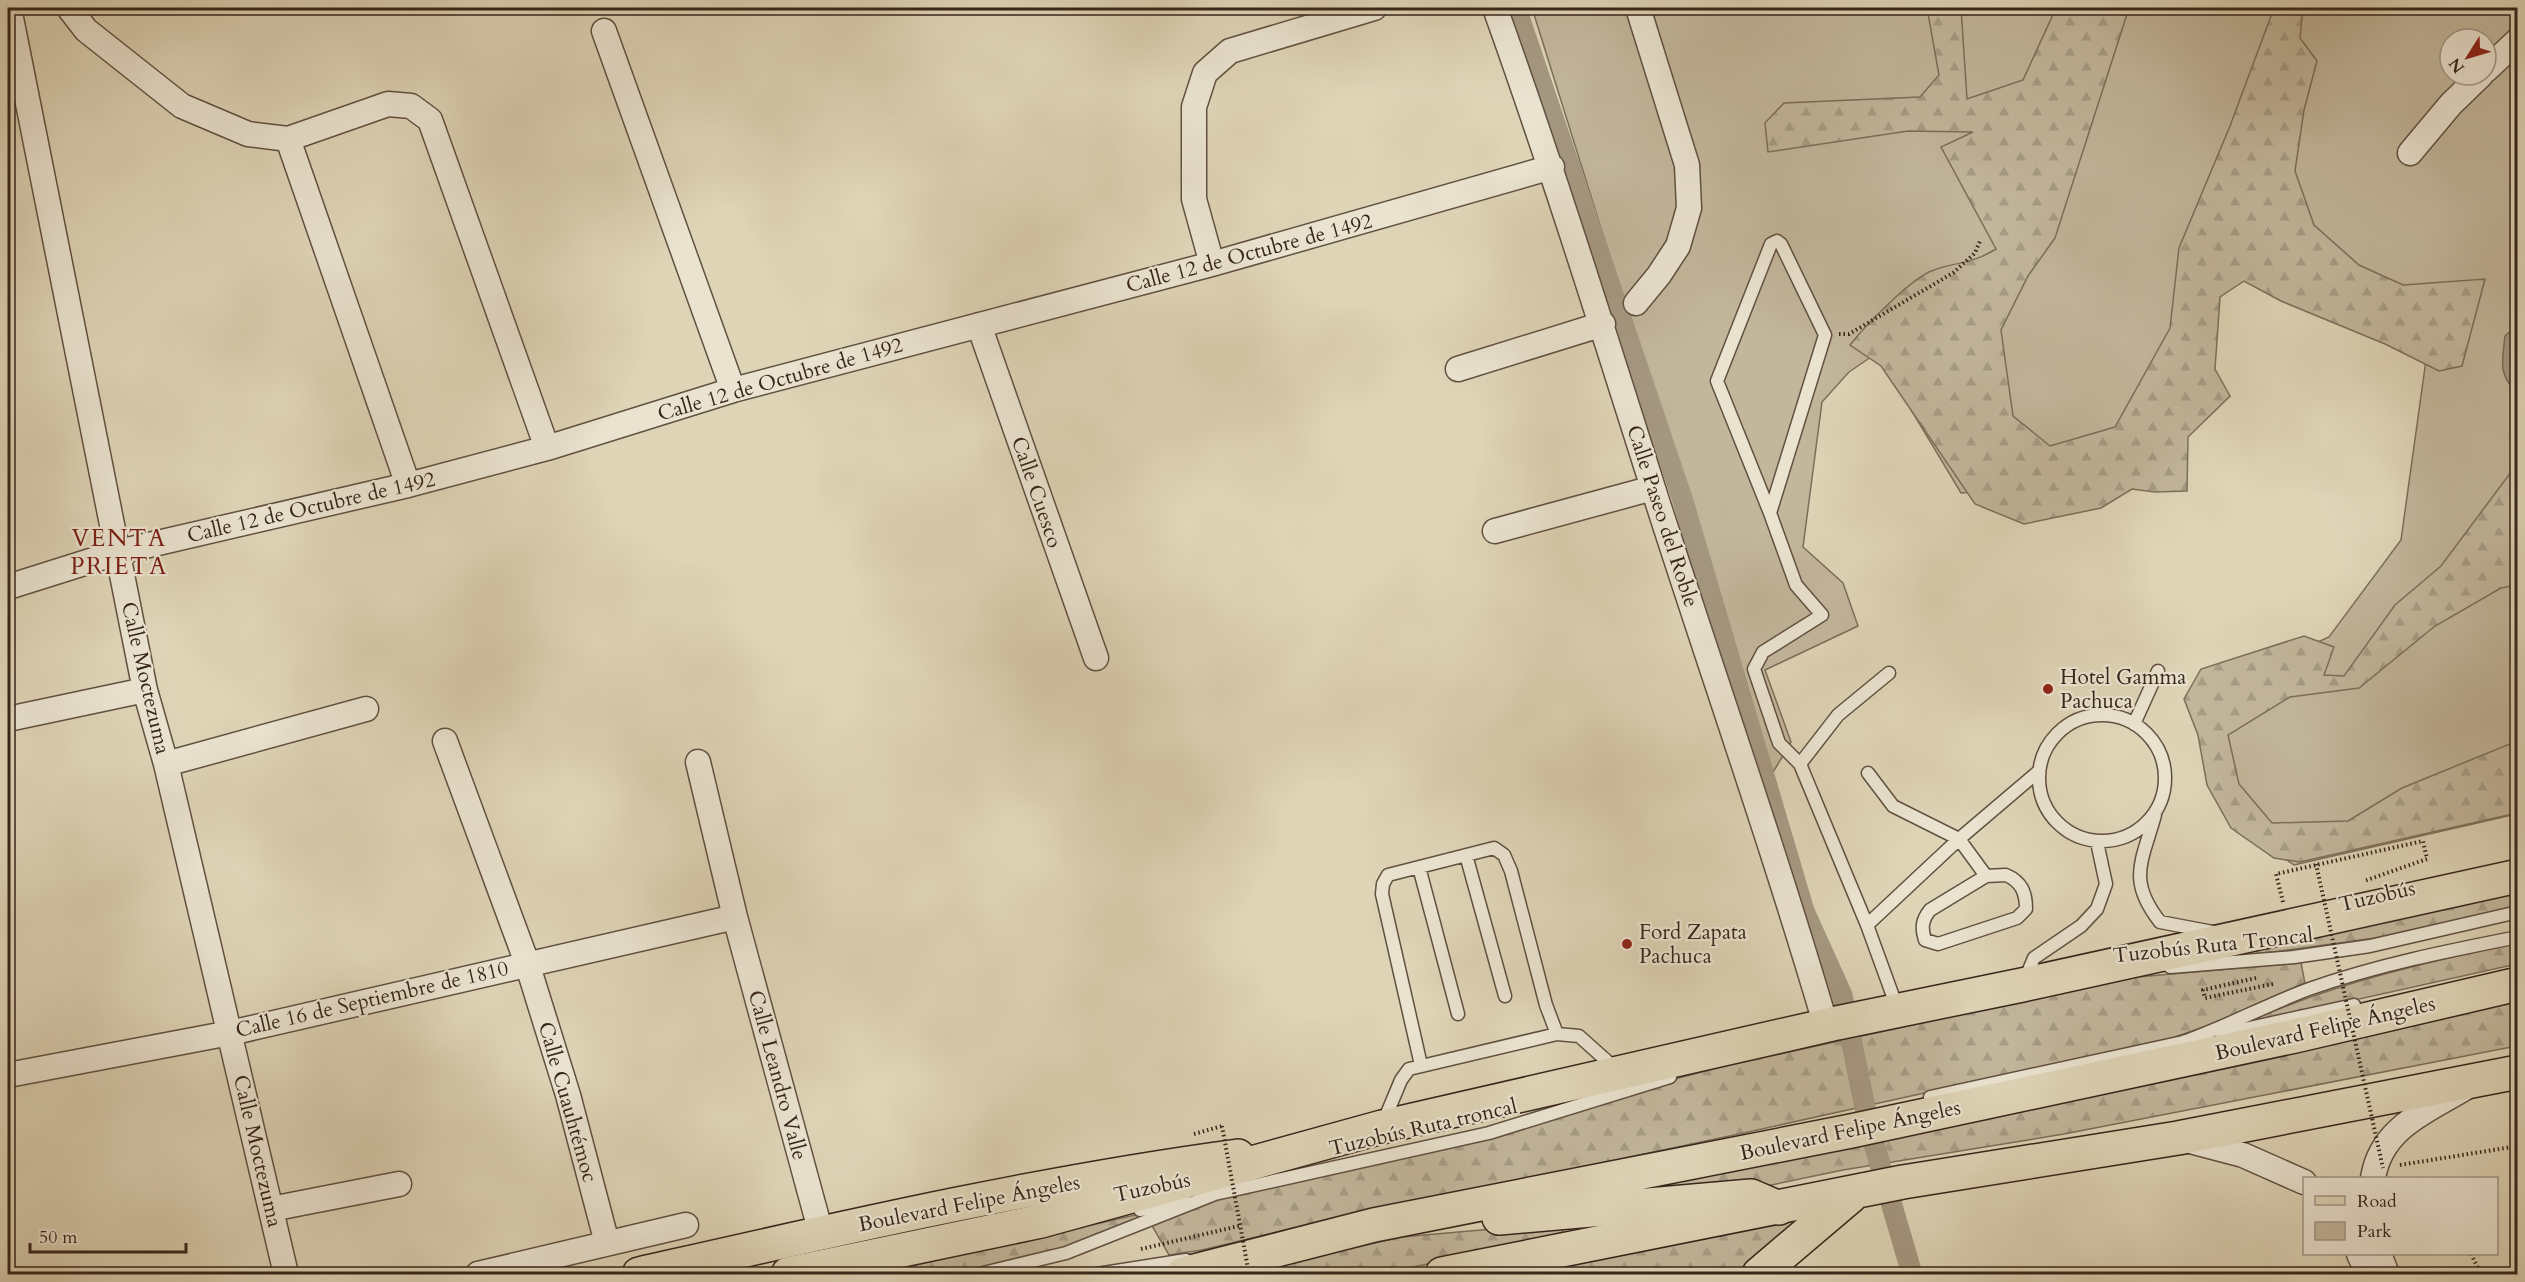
<svg xmlns="http://www.w3.org/2000/svg" width="2525" height="1282" font-family="Cardo,serif">
<style>
.green{fill:#c2b69b;stroke:#7c6e5a;stroke-width:1.5;fill-rule:evenodd}
.forest{fill:url(#forest-firs);stroke:#7c6e5a;stroke-width:1.5}
.water{fill:#a59881;stroke:#796a58;stroke-width:1.5}
.lines{fill:none;stroke-linecap:round;stroke-linejoin:round}
.canal{stroke:#a59881;stroke-width:21}
.service-casing{stroke:#615141;stroke-width:15}
.minor-casing{stroke:#615141;stroke-width:27}
.primary-casing{stroke:#37251a;stroke-width:36}
.trunk-casing{stroke:#37251a;stroke-width:36}
.path{stroke:#37251a;stroke-width:4;stroke-dasharray:1.5 3;stroke-linecap:butt}
.service{stroke:#eae3d0;stroke-width:12}
.minor{stroke:#eae3d0;stroke-width:24}
.primary{stroke:#ded4b6;stroke-width:33}
.trunk{stroke:#ded4b6;stroke-width:33}
.path-bridge{stroke:#37251a;stroke-width:4;stroke-dasharray:1.5 3;stroke-linecap:butt}
.poi-dot{fill:#8f2418;stroke:#eae3d0;stroke-width:2}
.labels{text-anchor:middle;stroke-width:4.5;stroke-linejoin:round;paint-order:stroke}
.street-label{font-size:21px;fill:#37251a;stroke:#eae3d0}
.poi-label{font-size:21px;fill:#37251a;stroke:#eae3d0;text-anchor:start}
.quarter-label{font-size:24px;letter-spacing:1.5px;fill:#7a1f14;stroke:#eae3d0}
</style>
<defs>
<pattern id="forest-firs" width="22" height="20" patternUnits="userSpaceOnUse" patternTransform="scale(1.5)"><rect width="22" height="20" fill="#c2b69b"/><path d="M5 1l3.5 6h-7zM16 11l3.5 6h-7z" fill="#a79c85"/></pattern>
</defs>
<rect width="100%" height="100%" fill="#ded4b6"/>
<filter id="stains"><feTurbulence type="fractalNoise" baseFrequency=".00333" numOctaves="4"/><feColorMatrix values="0 0 0 0 .2 0 0 0 0 .09 0 0 0 0 .02 0 0 0 .5 -.17"/></filter>
<radialGradient id="worn" r=".72"><stop offset=".6" stop-color="#630" stop-opacity="0"/><stop offset="1" stop-color="#630" stop-opacity=".3"/></radialGradient>
<path class="green" d="M1532,8H2517V814L2294,865L2235,823L2218,687L2329,637L2401,540L2426,360L2237,274L2213,291L2206,409L2010,489L1961,493L1877,353L1849,372L1822,402L1803,547L1843,583L1858,626L1765,670L1791,742L1772,774ZM2450,39H2486V75H2450Z"/>
<path class="forest" d="M1927,8H1961L1967,99L2023,80L2056,8H2129L2055,238L2028,276L2001,330L2013,416L2050,446L2115,427L2170,328L2179,248L2230,126L2274,8H2303L2300,38L2317,61L2304,110L2295,171L2314,225L2359,265L2403,285L2485,279L2462,366L2439,371L2385,344L2281,301L2244,281L2220,297L2215,369L2230,396L2188,437L2187,491L2155,492L2132,489L2101,508L2024,524L1975,504L1881,366L1850,345C1865,326 1912,277 1934,270C1959,261 1970,265 1996,249L1941,147L1973,132L1908,131L1768,152L1765,123L1784,103L1920,97L1939,75Z
M2517,464V585L2501,588L2435,626L2359,688L2290,697L2228,735L2239,784L2272,823L2348,821L2402,788L2517,741V813L2300,862L2274,858L2231,828L2207,785L2198,735L2184,699L2201,669L2304,636L2334,647L2324,675L2344,676L2395,605L2441,566Z
M2517,890V907L2375,938L2258,954L2256,950Z
M2517,943V964L2251,1023L2250,1021C2336,983 2426,962 2517,943Z
M2301,963L2305,983L2224,1020L2169,1039L1739,1134L1307,1225L1202,1250L1169,1255L1151,1224L1213,1199L1721,1067L2125,978Z
M2517,999V1046L2064,1134L1843,1170L1728,1194L1582,1199Z
M1153,1211V1214L1064,1249L956,1274H876Z
M1827,1214L1739,1274H1547V1268Z
M1536,1225L1563,1226L1562,1236L1380,1274H1233L1402,1237Z"/>
<path class="water" d="M2517,325V394C2498,372 2502,365 2505,336Z"/>
<g class="lines">
<path class="canal" d="M1516,8L1682,498L1804,911L1842,995L1869,1127L1912,1274"/>
<defs>
<path id="service" d="M1777,241L1781,244L1825,335L1770,513L1717,381L1771,244Z
M1770,513L1796,585L1822,615L1763,652L1754,669L1779,743L1800,764L1867,925L1898,1010
M2039 778a63 63 0 1 1 126 0a63 63 0 1 1-126 0Z
M2134,724L2158,671
M1800,764L1838,715L1889,673
M1868,773L1893,806L1959,839L2039,771
M2155,815C2142,862 2127,880 2160,922L2213,932
M1466,855L1505,996
M1419,867L1458,1014
M2006,875C2022,882 2026,893 2026,909L2017,918L1938,944L1925,940C1921,928 1922,920 1930,910L1986,876Z
M1867,925L1959,839L1986,876
M2170,967L2294,957L2370,946L2518,912
M2024,982L2034,958L2081,926L2097,909L2106,884L2097,842
M2222,1034L2354,1005
M1421,1065L1382,894L1383,884L1388,875L1494,848L1504,855L1511,871L1546,1005L1557,1034
M1930,1097L2183,1042C2226,1027 2266,1005 2309,989C2377,965 2447,951 2518,937
M1383,1123L1401,1080L1409,1069L1557,1034L1579,1036L1617,1070
M1140,1210L1185,1201
M979,1274L1066,1253L1215,1194L1489,1133L1670,1077
M1097,1274L1186,1260"/>
<path id="minor" d="M9,8L145,690L166,764L286,1274
M69,8L86,30L182,106L248,134L288,139L388,104L411,106L430,120L547,448
M1495,8C1552,167 1602,327 1653,488C1710,667 1773,845 1826,1026
M604,31L733,390
M2486,70L2518,40
M288,139L408,485
M2410,153L2451,104L2481,75
M1212,264L1194,199V107L1205,73L1230,51L1374,8
M1636,303L1659,275L1678,246L1689,208L1687,165L1638,8
M979,325L1096,658
M1458,369L1603,324
M1495,531L1653,488
M8,587L119,552L408,485L547,448L733,390L1212,264L1552,167
M8,719L145,690
M445,741L527,963L568,1095L607,1243
M698,762L735,917L821,1233
M166,764L366,709
M8,1075L230,1033L735,917
M2186,1140L2243,1155L2304,1182
M2373,1178C2381,1128 2425,1112 2465,1088
M271,1209L399,1184
M2359,1254L2368,1274
M2379,1254L2387,1274
M478,1274L686,1225"/>
<path id="primary" d="M639,1274C838,1229 1036,1183 1238,1156
M1442,1274L1903,1182L2178,1138L2518,1072
M1759,1274L1851,1196"/>
<path id="trunk" d="M1499,1218L1751,1196L1779,1208
M788,1274L1041,1221L1382,1127L1837,1023L2022,985L2518,876
M1183,1274L1374,1225L1851,1131L2295,1036L2518,984"/>
</defs>
<use href="#service" class="service-casing"/>
<use href="#minor" class="minor-casing"/>
<use href="#primary" class="primary-casing"/>
<use href="#trunk" class="trunk-casing"/>
<path class="path" d="M1839,334H1849L1953,273L1975,253L1980,241
M2283,902L2276,874L2423,841L2427,859L2364,881
M2256,978L2203,990L2205,998L2273,984
M1194,1134L1222,1126
M2400,1165L2518,1146
M1141,1249L1239,1226
M2471,1254L2481,1274"/>
<use href="#service" class="service"/>
<use href="#minor" class="minor"/>
<use href="#primary" class="primary"/>
<use href="#trunk" class="trunk"/>
<path class="path-bridge" d="M2316,864L2383,1168
M1222,1126L1249,1274"/>
</g>
<g class="poi-dot">
<circle cx="2048" cy="689" r="6"/>
<circle cx="1627" cy="944" r="6"/>
</g>
<g class="labels">
<g class="street-label">
<text transform="translate(1249 253) rotate(-15)" y="7">Calle 12 de Octubre de 1492</text>
<text transform="translate(780 379) rotate(-16)" y="7">Calle 12 de Octubre de 1492</text>
<text transform="translate(1037 492) rotate(71)" y="7">Calle Cuesco</text>
<text transform="translate(311 507) rotate(-13)" y="7">Calle 12 de Octubre de 1492</text>
<text transform="translate(1663 516) rotate(72)" y="7">Calle Paseo del Roble</text>
<text transform="translate(146 678) rotate(77)" y="7">Calle Moctezuma</text>
<text transform="translate(2377 896) rotate(-13)" y="7">Tuzobús</text>
<text transform="translate(2213 945) rotate(-6)" y="7">Tuzobús Ruta Troncal</text>
<text transform="translate(372 999) rotate(-13)" y="7">Calle 16 de Septiembre de 1810</text>
<text transform="translate(2325 1028) rotate(-13)" y="7">Boulevard Felipe Ángeles</text>
<text transform="translate(778 1075) rotate(75)" y="7">Calle Leandro Valle</text>
<text transform="translate(568 1102) rotate(74)" y="7">Calle Cuauhtémoc</text>
<text transform="translate(1423 1127) rotate(-13)" y="7">Tuzobús Ruta troncal</text>
<text transform="translate(1850 1130) rotate(-12)" y="7">Boulevard Felipe Ángeles</text>
<text transform="translate(258 1151) rotate(77)" y="7">Calle Moctezuma</text>
<text transform="translate(1152 1187) rotate(-12)" y="7">Tuzobús</text>
<text transform="translate(969 1203) rotate(-11)" y="7">Boulevard Felipe Ángeles</text>
</g>
<g class="poi-label">
<text x="2060" y="684">Hotel Gamma<tspan x="2060" dy="24">Pachuca</tspan></text>
<text x="1639" y="939">Ford Zapata<tspan x="1639" dy="24">Pachuca</tspan></text>
</g>
<g class="quarter-label">
<text x="119" y="546">VENTA<tspan x="119" dy="28">PRIETA</tspan></text>
</g>
</g>
<rect width="2525" height="1282" fill="none" stroke="#ded4b6" stroke-width="30"/>
<rect x="9" y="9" width="2507" height="1264" fill="none" stroke="#37251a" stroke-width="3"/>
<rect x="15" y="15" width="2495" height="1252" fill="none" stroke="#37251a" stroke-width="1.5"/>
<rect x="2303" y="1177" width="195" height="78" fill="#eae3d0" stroke="#a29787" stroke-width="1.5"/>
<rect x="2315" y="1196" width="30" height="9" fill="#ded4b6" stroke="#a29787" stroke-width="1.5"/>
<text x="2357" y="1207" font-size="18" fill="#37251a">Road</text>
<rect x="2315" y="1222" width="30" height="18" fill="#c2b69b" stroke="#a29787" stroke-width="1.5"/>
<text x="2357" y="1237" font-size="18" fill="#37251a">Park</text>
<g transform="translate(2468 57) rotate(233)"><circle r="28" fill="#eae3d0" stroke="#a29787" stroke-width="1.5"/>
<path d="M0-4.5L10 22L0 15L-10 22Z" fill="#8f2418"/>
<text y="-9" font-size="16" font-weight="bold" text-anchor="middle" fill="#37251a">N</text>
</g>
<path d="M30 1243v9h156v-9" fill="none" stroke="#37251a" stroke-width="3"/>
<text x="39" y="1243" font-size="18" fill="#37251a" stroke="#eae3d0" stroke-width="4.5" paint-order="stroke">50 m</text>
<rect width="100%" height="100%" filter="url(#stains)"/>
<rect width="100%" height="100%" fill="url(#worn)"/>
</svg>
